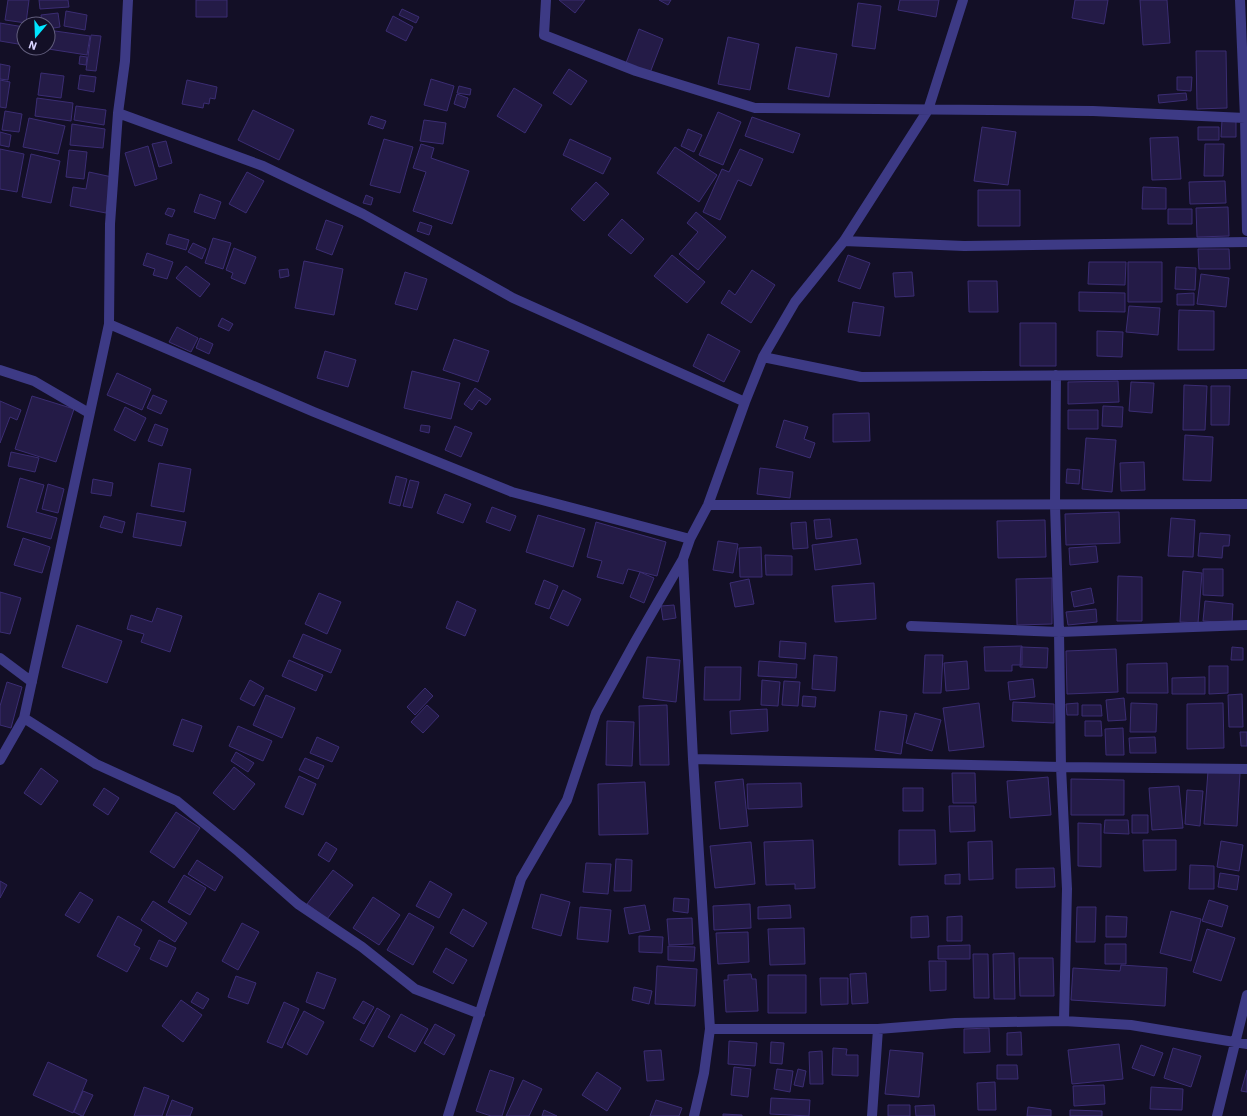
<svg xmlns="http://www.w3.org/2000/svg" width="1247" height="1116" font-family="'IBM Plex Sans',sans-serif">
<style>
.building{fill:#241b47;stroke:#3b2d73}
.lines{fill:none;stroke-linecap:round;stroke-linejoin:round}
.street{stroke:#3d3a85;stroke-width:10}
</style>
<rect width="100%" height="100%" fill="#130f26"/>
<path class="building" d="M8,0H29L26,23L5,20Z
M39,0H68L69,7L40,9Z
M196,0H227V17H196Z
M559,0H585L575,13Z
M659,0H671L668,5Z
M900,0H939L936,17L898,10Z
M1075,0H1108L1104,24L1072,18Z
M1140,0H1167L1170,43L1143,45Z
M858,3L881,6L875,49L852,46Z
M402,9L419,17L416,23L399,15Z
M66,11L87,15L85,30L64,26Z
M58,13L60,27L48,29V24H42L41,15Z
M393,16L413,27L406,41L386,31Z
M0,23L24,27V45L0,41Z
M639,29L663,39L650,73L626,63Z
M48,30L90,36L87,55L42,48H48Z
M91,35L101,36L96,71L86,70Z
M728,37L759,44L750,90L718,84Z
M796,47L837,54L829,97L788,89Z
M1196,51H1226L1227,108L1197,109Z
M80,56L87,57L86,65L79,64Z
M0,64L10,66L8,80L0,79Z
M569,69L587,81L571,105L553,93Z
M41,73L64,76L61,98L38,95Z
M80,75L96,77L94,92L78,89Z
M1177,77H1192L1191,91L1177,90Z
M431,79L454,86L447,111L424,105Z
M0,80L10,82L6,108L0,107Z
M187,80L217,87L215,99L210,98L209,104L204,103L203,108L182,104Z
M459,86L471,89L470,95L457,93Z
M514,88L542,105L525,133L497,116Z
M1186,93L1187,100L1159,103L1158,95Z
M457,94L468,98L465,108L454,104Z
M37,98L73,103L71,121L35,116Z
M76,106L106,110L104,125L74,120Z
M253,110L294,130L279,160L238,140Z
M5,111L22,114L19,132L2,130Z
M718,112L741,122L723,165L699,155Z
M371,116L386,121L383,129L368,124Z
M752,117L800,134L793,153L745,136Z
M29,118L65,126L58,154L23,147Z
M424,120L446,123L443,144L420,141Z
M1222,120L1236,121V137H1221Z
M72,124L105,129L103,148L70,145Z
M982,127L1016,132L1008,185L974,181Z
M1198,127H1219V140H1198Z
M688,129L702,135L694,152L681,146Z
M0,132L11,135L9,147L0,145Z
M1178,137L1181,179L1152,180L1150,138Z
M384,139L413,147L400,193L370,185Z
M570,139L611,158L603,174L563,155Z
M166,141L172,163L159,167L152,144Z
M421,144L434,148L431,158L469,171L452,224L413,211L426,172L413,168Z
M1205,144H1224L1223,176H1204Z
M148,146L157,179L135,186L125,153Z
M675,147L717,175L699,202L657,173Z
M0,149L24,154L17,192L0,189Z
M740,149L763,159L751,186L738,180L720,220L703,212L722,169L729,172Z
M69,150L87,152L84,179L66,177Z
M31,154L60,161L51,203L22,197Z
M89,172L112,177L106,213L70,206L73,187L86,189Z
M247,172L264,181L246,213L229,204Z
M1225,181L1226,203L1190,204L1189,182Z
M596,182L609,194L584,221L571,209Z
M1143,187L1166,188V209H1142Z
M978,190H1020V226H978Z
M200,194L221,202L215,219L194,212Z
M366,195L373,198L371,205L363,203Z
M1228,207L1229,236L1197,237L1196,208Z
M168,208L175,210L172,217L165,214Z
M1168,209H1192V224H1168Z
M696,212L726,237L698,270L679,254L698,232L687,223Z
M622,219L644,239L631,254L608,235Z
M326,220L343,226L332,255L316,249Z
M420,222L432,226L429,235L417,231Z
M169,234L189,240L186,250L166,244Z
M213,238L231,243L223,269L205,263Z
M193,243L206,249L202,259L188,252Z
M234,248L256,257L245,284L231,278L233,273L226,270Z
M1198,249H1229L1230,269H1199Z
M147,253L173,262L167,279L153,275L155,269L143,265Z
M672,255L705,282L687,303L654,276Z
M848,255L870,263L860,289L838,281Z
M304,261L343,269L334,315L295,308Z
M1089,262H1126L1125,285L1088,284Z
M1128,262H1162V302H1128Z
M186,266L210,284L200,297L176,278Z
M1176,267L1196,268L1195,290L1175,289Z
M288,269L289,276L280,278L279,270Z
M752,270L775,285L751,323L721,303L729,290L735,295Z
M405,272L427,279L417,310L395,304Z
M912,272L914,296L895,297L893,273Z
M1201,274L1229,278L1226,307L1197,304Z
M968,281H997L998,312H969Z
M1079,292L1125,293V312L1079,311Z
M1194,293V305H1177V294Z
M853,302L884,307L880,336L848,332Z
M1129,306L1160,308L1158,335L1126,332Z
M1179,310L1214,311V350H1178Z
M222,318L233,324L229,331L218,326Z
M1020,323H1056V366H1020Z
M177,327L198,338L191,352L169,342Z
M1097,331L1123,332L1122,357L1097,356Z
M708,334L740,351L724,382L693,366Z
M200,338L213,344L209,354L196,348Z
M454,339L489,351L478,382L443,370Z
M325,351L356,360L348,387L317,378Z
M412,371L460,383L451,419L404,408Z
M117,373L151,389L142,410L107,395Z
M1118,381L1119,402L1068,404V382Z
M1131,382L1154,383L1152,413L1129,411Z
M1184,385L1207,386L1205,430H1183Z
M1211,386H1230L1229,425H1211Z
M475,388L491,399L486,405L479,400L472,410L464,404Z
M153,395L167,401L161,414L147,408Z
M32,396L74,409L56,462L15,449Z
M0,401L21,410L17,420L10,417L0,443Z
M1103,406L1123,407L1122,427L1102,426Z
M125,407L146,418L135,441L114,430Z
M1068,410H1098V429H1068Z
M869,413L870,441L833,442V414Z
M784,420L808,427L804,439L815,443L810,458L776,447Z
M155,424L168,429L162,446L148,441Z
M421,425L430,426L429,433L420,431Z
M455,426L472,433L461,457L445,450Z
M1185,435L1213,437L1211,481L1183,480Z
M1086,438L1116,440L1112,492L1082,489Z
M11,452L39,458L35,472L8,466Z
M1144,462L1145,490L1121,491L1120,463Z
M159,463L191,469L184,512L151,506Z
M760,468L793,472L790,498L757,494Z
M1067,469L1080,470L1079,484L1066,483Z
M396,476L407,479L400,506L389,503Z
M20,478L44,485L36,512L57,518L51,539L7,527Z
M93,479L113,483L111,496L91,493Z
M410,480L419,482L412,508L403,506Z
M48,484L64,489L58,513L42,509Z
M445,494L471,504L463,523L437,513Z
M492,507L516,516L510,531L486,522Z
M1119,512L1120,543L1066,545L1065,514Z
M137,513L186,522L181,546L133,537Z
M538,515L585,529L573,567L526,552Z
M104,516L125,522L122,533L100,527Z
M1171,518L1195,520L1193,557L1168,556Z
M830,519L832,537L816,539L814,520Z
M1045,520L1046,557L998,558L997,521Z
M596,522L666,542L657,576L628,569L623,584L597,577L602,561L587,557Z
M806,522L808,548L793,549L791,523Z
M1200,533L1230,535L1229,546H1223L1222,558L1198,556Z
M23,538L50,547L42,573L14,565Z
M857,539L861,564L815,570L812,545Z
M718,541L738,544L733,573L713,570Z
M1096,546L1098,562L1070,565L1069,548Z
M761,547L762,577H740L739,548Z
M765,555L792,556V575H766Z
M1203,569H1223V596L1203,595Z
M1183,571L1202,573L1198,623L1180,622Z
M640,572L654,578L644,603L630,597Z
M1118,576L1142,577V621H1117Z
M1052,578V624L1017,625L1016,579Z
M749,579L754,604L735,607L730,583Z
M544,580L558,586L549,609L535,604Z
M874,583L876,619L835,622L832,586Z
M1091,588L1094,603L1074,607L1071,592Z
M563,590L581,599L568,626L550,618Z
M0,592L21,598L10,634L0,632Z
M319,593L341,602L327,634L305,624Z
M457,601L476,610L465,636L446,628Z
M1205,601L1233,604L1232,623L1203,621Z
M674,605L676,618L663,620L661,606Z
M157,608L182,616L170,652L141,642L144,634L127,629L131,615L152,622Z
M1096,609L1097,622L1068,625L1066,612Z
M77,625L122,641L107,683L62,667Z
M303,634L341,650L331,673L293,657Z
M780,641L806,643L805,659L779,657Z
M1022,646V665H1012V671H985L984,647Z
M1021,647L1048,648L1047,668L1020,667Z
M1232,647L1243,648V660H1231Z
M1116,649L1118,692L1067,694L1066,651Z
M814,655L837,657L835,691L812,689Z
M925,655H943L941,693H923Z
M647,657L680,660L676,702L643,698Z
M289,660L323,675L316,691L282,676Z
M759,661L797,664L796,678L758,676Z
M967,661L969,689L946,691L944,663Z
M1167,663L1168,693H1127V664Z
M1209,666H1228V693L1209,694Z
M705,667H741L740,700H704Z
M1205,677V694H1172V678Z
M1033,679L1035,697L1010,700L1008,682Z
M250,680L264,688L254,706L240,699Z
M762,680L780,682L778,706L761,705Z
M784,681L800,682L798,706L782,705Z
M7,682L22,687L11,728L0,725V706Z
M425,688L433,696L415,715L407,707Z
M1242,694L1243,727H1229L1228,695Z
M266,695L295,708L282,738L253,725Z
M803,696L816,697L815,707L802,706Z
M1124,698L1126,720L1108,721L1106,700Z
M1013,702L1054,704V723L1012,721Z
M979,703L984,747L949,751L943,708Z
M1078,703V715H1067L1066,704Z
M1131,703L1157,704L1156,732H1130Z
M1223,703L1224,748L1187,749V704Z
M427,705L439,716L423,733L411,722Z
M667,705L669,765H640L639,706Z
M1082,705H1101L1102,716H1082Z
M767,709L768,731L731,734L730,711Z
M880,711L907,715L901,754L875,750Z
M915,713L941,720L932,751L906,743Z
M182,719L202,726L193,752L173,745Z
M607,721L634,722L632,766L606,765Z
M1085,721H1101L1102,736H1085Z
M238,726L272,741L263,761L229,746Z
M1123,728L1124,755H1106L1105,729Z
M1240,732H1247V746H1241Z
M317,737L339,747L332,762L310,753Z
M1155,737L1156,753H1130L1129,738Z
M236,752L254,763L248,772L231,761Z
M305,758L324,766L318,779L299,770Z
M234,767L255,784L234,810L213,793Z
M41,768L58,781L41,805L24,793Z
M1208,771L1240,773L1237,826L1204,824Z
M952,773H975L976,803H953Z
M299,776L316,784L303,815L285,807Z
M1048,777L1051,815L1010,818L1007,781Z
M743,779L748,826L720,829L715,782Z
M1071,779L1124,780V815H1071Z
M645,782L648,834L599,835L598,784Z
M801,783L802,807L748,809L747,784Z
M1179,786L1183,828L1152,830L1149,788Z
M104,788L119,798L108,815L93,805Z
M903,788H923V811H903Z
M1187,790L1203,791L1200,826L1185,824Z
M949,806H974L975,831L950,832Z
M176,812L200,828L174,868L150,852Z
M1132,815H1148V833H1132Z
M1105,820H1128L1129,834L1104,833Z
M1078,823L1101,824V867L1078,866Z
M899,830H935L936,864L899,865Z
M813,840L815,888L795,889V884L766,885L764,842Z
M1143,840H1176V870L1144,871Z
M992,841L993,879L969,880L968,842Z
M1221,841L1243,845L1239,871L1217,867Z
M326,842L337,849L329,862L318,855Z
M751,842L755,884L715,888L710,846Z
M616,859L632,860L631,891H614Z
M197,860L223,877L215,891L188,874Z
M586,863L611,864L608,894L583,892Z
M1190,865L1214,866V889H1189Z
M1054,868L1055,887L1016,888V869Z
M333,870L353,885L327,919L307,904Z
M1220,873L1239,876L1237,890L1218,887Z
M960,874V884H945V875Z
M184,875L206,888L190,915L168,902Z
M0,881L7,885L0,898Z
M430,881L452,894L439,918L416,906Z
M80,892L93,900L79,923L65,915Z
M541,894L570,902L561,936L532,928Z
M373,897L400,915L379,945L353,928Z
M674,898L689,899L688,913L673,911Z
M1209,900L1228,906L1222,927L1202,921Z
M153,901L187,923L175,942L141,920Z
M750,904L751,928L714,930L713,906Z
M645,905L650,930L629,934L624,908Z
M790,905L791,918L758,919V907Z
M580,907L611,910L608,942L577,939Z
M1077,907H1096L1095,942H1076Z
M463,909L487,923L473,947L450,933Z
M1171,911L1201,919L1191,961L1160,953Z
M409,913L434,927L413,965L387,950Z
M118,916L142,930L134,945L140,948L127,972L97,956Z
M928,916L929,937L911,938V917Z
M962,916V941H947V917Z
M1106,916L1127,917L1126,937H1106Z
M692,918L693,944L669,945L667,919Z
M242,923L259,932L238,970L222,961Z
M804,928L805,964L770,965L768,929Z
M1207,929L1235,938L1221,981L1193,972Z
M748,932L749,962L718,964L716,933Z
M639,936L663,937L662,953L639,952Z
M159,940L176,948L167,967L150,959Z
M1105,944H1126V964H1105Z
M970,945V959H938V946Z
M668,946L695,947L694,961L668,960Z
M446,948L467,960L453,984L433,972Z
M1014,953L1015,999H994L993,954Z
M973,954H988L989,998H974Z
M1019,958H1053L1054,996H1020Z
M929,961H946V990L930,991Z
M1121,965L1167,968L1165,1006L1071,1000L1073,968L1120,971Z
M657,966L697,969L695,1006L655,1004Z
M317,972L336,979L324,1009L306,1002Z
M866,973L868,1003L852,1004L850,974Z
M751,974L752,979H756L758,1011L726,1012L724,980H728V975Z
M768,975H806V1013H768Z
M236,976L256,983L248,1004L228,997Z
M820,978H848V1004L821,1005Z
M634,987L652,991L649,1004L632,1000Z
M197,992L209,999L203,1009L191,1002Z
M181,1000L202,1015L183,1042L162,1026Z
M363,1001L374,1007L364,1024L353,1018Z
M284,1002L299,1009L282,1048L267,1042Z
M377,1008L390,1016L373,1047L360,1040Z
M304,1011L324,1022L307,1055L287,1044Z
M401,1014L428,1029L415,1052L388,1037Z
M435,1024L455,1035L444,1055L424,1043Z
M989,1028L990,1052L964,1053V1029Z
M1021,1032L1022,1055H1007V1033Z
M729,1041L757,1043L755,1066L728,1064Z
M771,1042L784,1043L782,1064L770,1063Z
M1119,1044L1123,1079L1072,1084L1068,1050Z
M1141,1045L1163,1053L1154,1076L1132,1068Z
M833,1048L847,1049L846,1055H858V1076L832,1075Z
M1173,1048L1201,1056L1191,1087L1164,1078Z
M661,1050L664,1080L647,1081L644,1051Z
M890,1050L923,1053L919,1097L885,1094Z
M822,1051L823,1084H810L809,1052Z
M48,1062L87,1080L73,1113L33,1095Z
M997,1065H1017L1018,1079H997Z
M734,1067L751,1069L748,1097L731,1095Z
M777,1069L793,1071L790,1092L774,1089Z
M798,1069L806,1071L803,1087L794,1085Z
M490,1070L514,1078L502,1116H491L476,1111Z
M1247,1070V1092L1241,1091Z
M597,1072L621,1088L607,1111L582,1095Z
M523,1080L542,1089L529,1116H506Z
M995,1082L996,1110H978L977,1083Z
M1104,1085L1105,1104L1074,1106L1073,1086Z
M144,1087L169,1096L162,1116H134Z
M1151,1087L1183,1089L1182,1110L1150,1109Z
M83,1091L93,1095L83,1116H82L74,1112Z
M771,1098L810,1100L809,1116L770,1114Z
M172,1100L193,1108L190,1116H166Z
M656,1100L682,1108L679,1116H650Z
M888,1105H910V1116H888Z
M934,1105L935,1116H916L915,1106Z
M1028,1107L1051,1110V1116H1027Z
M544,1110L557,1116H542Z
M1070,1110L1102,1111V1116H1070Z
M723,1114L742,1115V1116H723Z"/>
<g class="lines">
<path class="street" d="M546,0L544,35L636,71L755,108L1093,111L1245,118
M1240,0L1245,118L1247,231
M118,113L263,166L363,214L513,298L745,402
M844,241L964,246L1247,242
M109,324L314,412L512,492L690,539
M763,357L861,377L1247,374
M0,370L34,381L89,413
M1056,375L1055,505L1059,632L1061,767L1067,889L1064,1021
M708,505L1247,504
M683,559L693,759L710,1029L704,1073L694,1116
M911,626L1059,632L1247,625
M0,658L32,682
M24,718L96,764L177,801L239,852L298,904L362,947L415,989L480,1014
M693,759L1061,767L1247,769
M0,760L24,718L109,324L110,224L118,113L125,61L128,0
M710,1029H878L955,1023L1064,1021L1131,1025L1247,1044
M448,1116L521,879L567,800L596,713L635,642L683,559L690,539L708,505L745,402L763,357L795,302L844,241L928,110L963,0
M872,1116L878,1029
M1217,1116L1247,995"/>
</g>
<g transform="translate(36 36) rotate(199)"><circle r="19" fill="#130f26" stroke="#625e7d"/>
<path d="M0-3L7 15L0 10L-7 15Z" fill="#00e5ff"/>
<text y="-6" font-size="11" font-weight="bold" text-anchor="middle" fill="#d9d4ff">N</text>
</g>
</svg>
